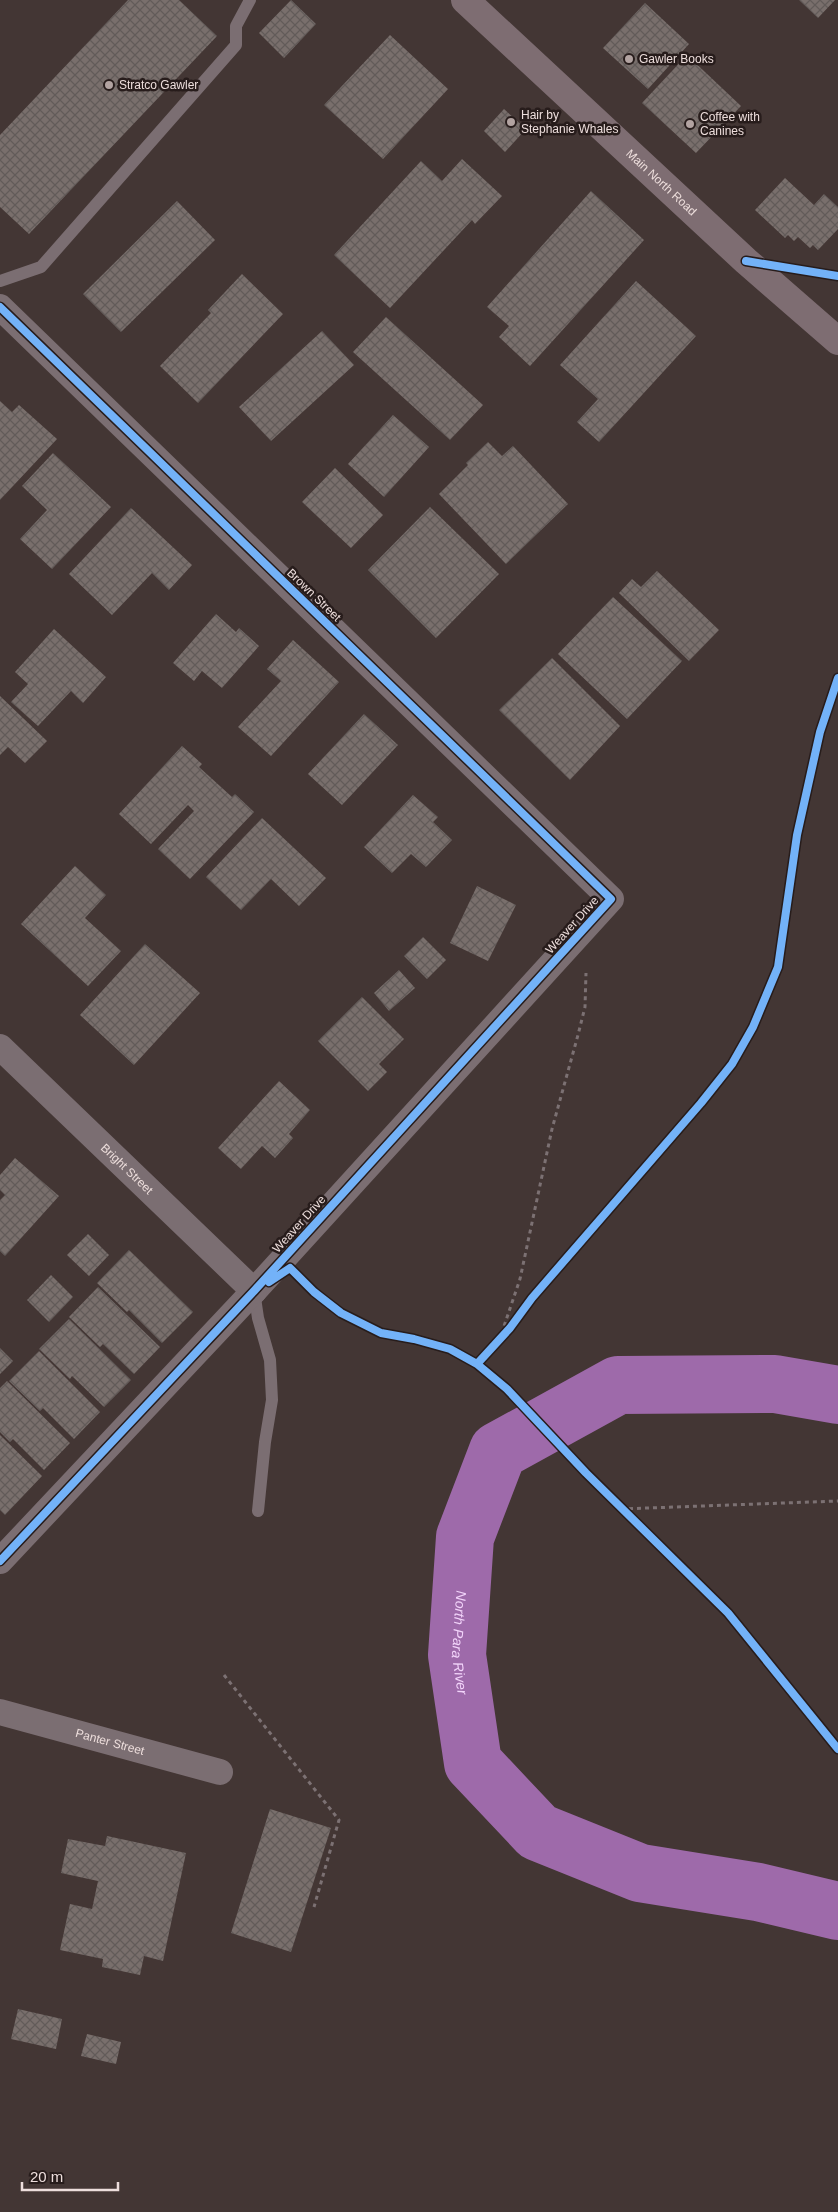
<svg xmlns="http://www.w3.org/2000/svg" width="838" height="2212" font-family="Arial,sans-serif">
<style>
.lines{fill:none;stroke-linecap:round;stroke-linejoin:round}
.river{stroke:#9e6aaa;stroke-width:58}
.building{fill:url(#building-cross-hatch)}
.path{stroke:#7c7173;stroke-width:3;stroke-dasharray:4 4;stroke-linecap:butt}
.service{stroke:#7b6e72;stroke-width:12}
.minor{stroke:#7b6e72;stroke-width:26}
.primary{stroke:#7e6d72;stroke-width:28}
.cycleway-casing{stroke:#271c1b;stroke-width:11}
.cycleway{stroke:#73b2f8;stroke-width:8}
.poi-dot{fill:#b2a3a1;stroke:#271c1b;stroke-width:2}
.labels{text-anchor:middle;stroke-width:5;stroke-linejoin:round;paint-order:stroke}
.poi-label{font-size:12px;fill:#eddedc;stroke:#271c1b;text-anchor:start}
.street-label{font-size:12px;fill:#eddedc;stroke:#271c1b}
.water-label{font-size:14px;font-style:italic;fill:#f2d4fa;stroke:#271c1b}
</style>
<defs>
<pattern id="building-cross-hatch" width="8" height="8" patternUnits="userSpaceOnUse" patternTransform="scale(1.25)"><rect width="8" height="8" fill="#796f6c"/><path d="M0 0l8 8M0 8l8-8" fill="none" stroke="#625b59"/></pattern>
</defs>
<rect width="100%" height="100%" fill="#433634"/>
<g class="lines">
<path class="river" id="s1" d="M838,1395L775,1384L618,1385L498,1451L465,1537L457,1655L473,1763L538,1832L640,1873L758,1892L838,1911"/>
</g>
<path class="building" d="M128,0H179L217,36L29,234L0,207V135Z
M291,0L316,24L284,58L259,33Z
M799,0H835L818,18Z
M645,3L689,44L648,89L603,48Z
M390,35L448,89L383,159L324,105Z
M687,55L741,106L696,153L642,103Z
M504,109L526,129L505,152L484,131Z
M462,159L502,196L475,224L472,220L390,308L334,255L421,161L442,181Z
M785,178L814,205L824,194L838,207V229L818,250L813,245L810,248L798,237L794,241L788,235L785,238L755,210Z
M591,191L644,240L530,366L499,337L509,326L487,307Z
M177,201L215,240L121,332L83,294Z
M242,274L283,314L198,403L160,366L211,313L208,310Z
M636,281L696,336L599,442L577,422L598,399L560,365Z
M386,317L483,405L450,440L353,352Z
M322,331L354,365L271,441L239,407Z
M0,401L12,412L19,405L57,439L0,500Z
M393,415L429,447L384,497L348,464Z
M488,442L502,456L513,446L568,504L506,564L439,494L468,465L466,463Z
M53,453L111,507L52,569L20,539L47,510L22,486Z
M335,468L383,515L351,548L302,502Z
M430,507L499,574L436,638L368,570Z
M131,508L192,565L169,590L152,573L112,615L69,574Z
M657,571L719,630L689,661L619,593L632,579L641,587Z
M613,597L682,661L627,719L558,654Z
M216,614L236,632L239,628L259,646L222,688L202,671L194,681L173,663Z
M54,629L106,677L83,703L71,691L38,726L11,702L28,684L15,672Z
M293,640L339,682L271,756L238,727L281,681L267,669Z
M552,658L620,726L570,780L499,710Z
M0,696L47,741L25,763L8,747L0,755Z
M364,714L398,745L342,805L308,774Z
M182,746L202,764L199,767L232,797L235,794L254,812L190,879L158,849L194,811L188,805L151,844L119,814Z
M413,795L438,817L433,822L452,840L426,867L411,854L392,873L364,847Z
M262,818L326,878L299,906L271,879L241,910L206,877Z
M75,866L106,895L85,918L121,951L88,986L21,924Z
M477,886L516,905L488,961L450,943Z
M423,937L446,960L427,979L404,956Z
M145,944L200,993L134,1065L80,1015Z
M399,970L415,988L389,1011L374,993Z
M362,997L404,1039L379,1064L387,1072L368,1091L318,1041Z
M279,1081L310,1110L289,1134L293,1138L275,1158L262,1146L241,1169L218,1148Z
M15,1158L59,1196L5,1256L0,1251V1200L5,1195L0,1190V1175Z
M88,1234L109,1255L89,1276L67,1255Z
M129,1250L193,1312L162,1343L129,1310L127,1312L97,1283Z
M51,1275L73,1297L49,1322L27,1300Z
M98,1287L160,1347L134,1374L103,1344L100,1347L69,1317Z
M69,1319L131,1380L104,1407L72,1376L70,1379L39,1349Z
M0,1348L13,1361L0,1374Z
M39,1351L100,1412L74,1439L43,1408L40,1411L9,1381Z
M7,1381L70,1443L44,1470L13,1439L10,1442L0,1432V1388Z
M0,1435L42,1476L5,1515L0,1510Z
M270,1809L331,1828L291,1952L231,1933Z
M107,1836L186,1853L163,1961L144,1956L140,1975L102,1967L103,1959L60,1950L70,1904L92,1909L98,1881L61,1873L68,1839L105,1846Z
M18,2009L62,2019L56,2049L11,2039Z
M87,2034L121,2042L116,2064L81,2056Z"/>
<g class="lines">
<path class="path" d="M499,1341L520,1279L552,1129L578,1035L585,1007L586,973
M621,1509L838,1501
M224,1675L339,1820L314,1907"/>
<path class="service" d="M0,281L41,267L236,45V26L250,0
M254,1291L258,1318L270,1360L272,1400L265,1442L258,1511"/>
<g class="minor">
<path d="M0,307L611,899L254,1291L0,1561"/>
<path id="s2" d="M0,1047L254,1291"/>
<path id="s3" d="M0,1712L220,1772"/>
</g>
<path class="primary" id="s4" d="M465,0L746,261L838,341"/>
<defs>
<path id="cycleway" d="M746,261L838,276
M0,307L611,899L254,1291L0,1561
M269,1282L290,1268L314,1292L341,1313L381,1333L414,1339L450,1349L477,1364L507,1389L586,1473L728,1613L838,1749
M477,1364L510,1328L532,1298L701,1103L732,1064L753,1027L778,967L797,835L820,732L838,678"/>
</defs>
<use href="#cycleway" class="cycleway-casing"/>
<use href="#cycleway" class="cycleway"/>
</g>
<g class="poi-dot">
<circle cx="629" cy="59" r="5"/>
<circle cx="109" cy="85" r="5"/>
<circle cx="511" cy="122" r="5"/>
<circle cx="690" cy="124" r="5"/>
</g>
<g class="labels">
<g class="poi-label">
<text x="639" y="63">Gawler Books</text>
<text x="119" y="89">Stratco Gawler</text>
<text x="521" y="119">Hair by<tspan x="521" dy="14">Stephanie Whales</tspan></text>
<text x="700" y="121">Coffee with<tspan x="700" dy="14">Canines</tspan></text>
</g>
<g class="street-label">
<text dy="4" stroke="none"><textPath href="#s4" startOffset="268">Main North Road</textPath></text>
<text transform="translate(314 595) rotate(44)" y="4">Brown Street</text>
<text transform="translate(572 925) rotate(-48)" y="4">Weaver Drive</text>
<text dy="4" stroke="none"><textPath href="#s2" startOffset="176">Bright Street</textPath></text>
<text transform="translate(299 1224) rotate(-48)" y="4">Weaver Drive</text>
<text dy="4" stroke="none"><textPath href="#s3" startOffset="114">Panter Street</textPath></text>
</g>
<g class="water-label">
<text dy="5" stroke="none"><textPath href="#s1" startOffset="556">North Para River</textPath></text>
</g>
</g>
<path d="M22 2182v8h96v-8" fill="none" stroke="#eddedc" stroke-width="2.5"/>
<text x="30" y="2182" font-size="15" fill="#eddedc" stroke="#271c1b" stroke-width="4" paint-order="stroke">20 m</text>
</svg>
